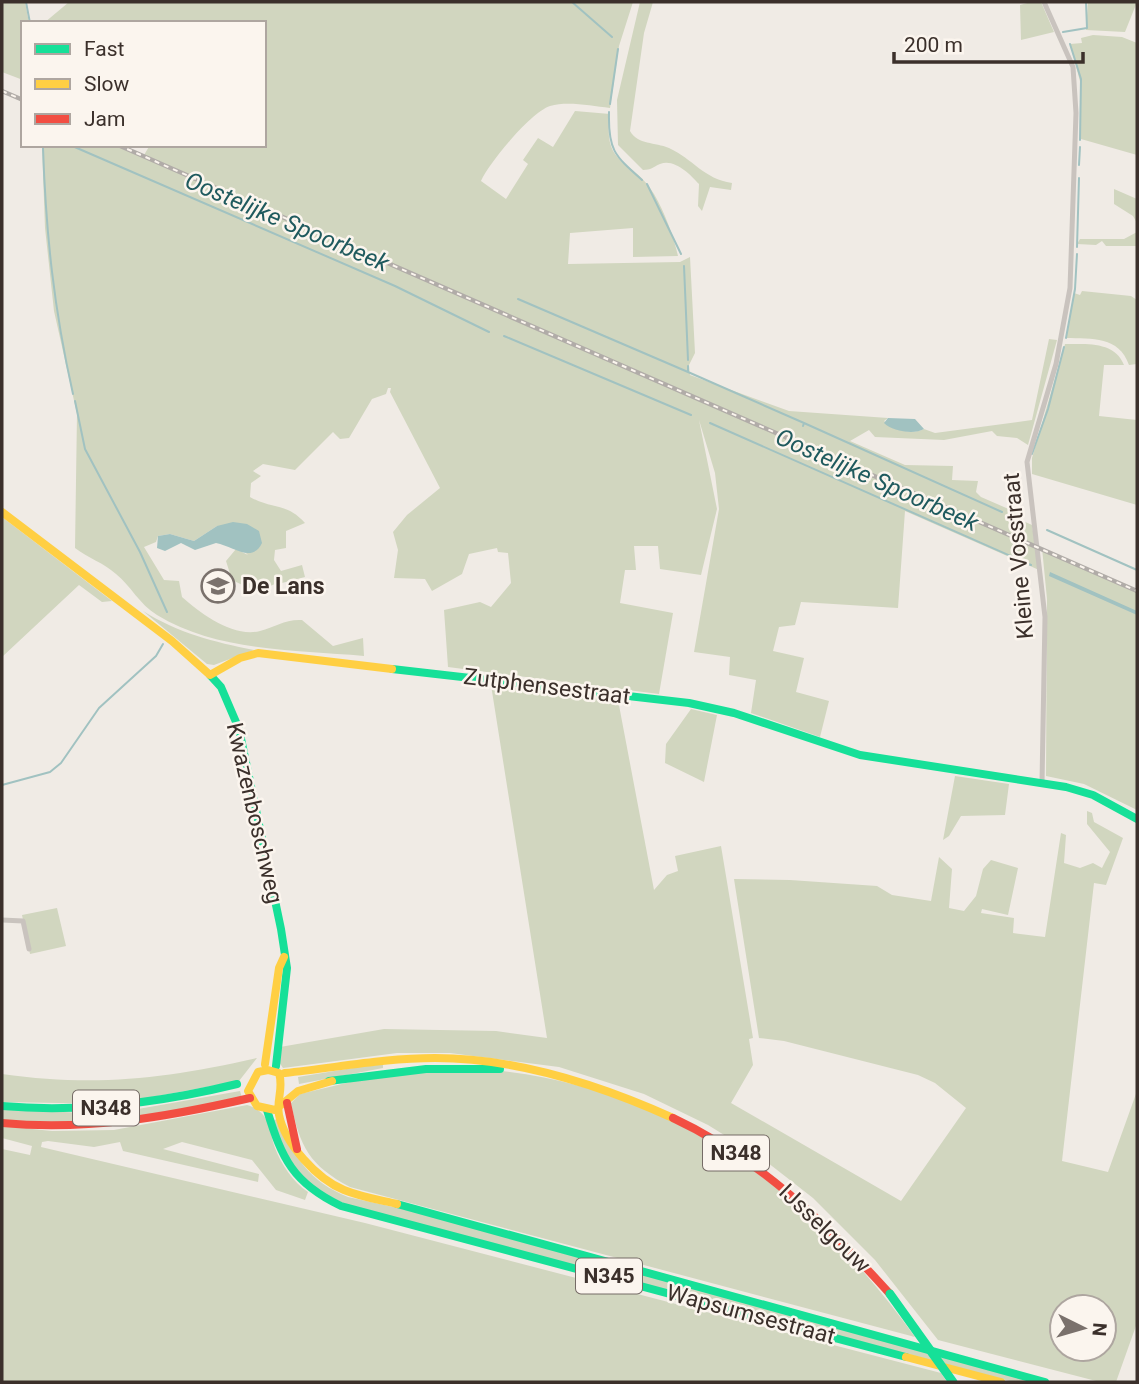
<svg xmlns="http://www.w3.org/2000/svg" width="1139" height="1384" font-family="Roboto,sans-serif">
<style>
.green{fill:#d1d6bf;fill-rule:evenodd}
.water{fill:#a1c2c1}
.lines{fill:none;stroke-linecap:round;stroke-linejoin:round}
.stream{stroke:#a1c2c1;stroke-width:2}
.street{stroke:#c9c3be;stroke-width:5}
.fast{stroke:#16e098;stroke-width:8}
.slow{stroke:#ffcf43;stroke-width:8}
.jam{stroke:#f24e42;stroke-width:8}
.rail-casing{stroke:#b1aca8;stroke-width:4.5}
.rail{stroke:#fbf5ee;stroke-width:2;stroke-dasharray:5;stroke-linecap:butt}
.fast-bridge{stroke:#16e098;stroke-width:9}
.labels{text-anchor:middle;stroke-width:5;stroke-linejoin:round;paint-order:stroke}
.shield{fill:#fbf5ee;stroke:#756b66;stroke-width:2}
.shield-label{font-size:21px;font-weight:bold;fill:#3b302b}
.street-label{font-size:23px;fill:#3b302b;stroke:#fbf5ee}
.poi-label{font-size:23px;font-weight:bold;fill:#3b302b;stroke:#fbf5ee;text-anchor:start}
.water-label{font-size:24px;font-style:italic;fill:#1f5a5e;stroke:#fbf5ee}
</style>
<rect width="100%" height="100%" fill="#f0ebe5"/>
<path class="green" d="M2,2H25L29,23H23V80L2,72Z
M69,2H633L619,46L610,108C591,106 568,101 550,106C531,112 489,163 481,181L506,199L528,164L523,160L538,138L553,147L575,111L610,114C602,168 632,157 654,194C665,213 673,235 678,256L633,257V228L570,233L568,264L680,262L690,257L695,353L689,365L690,375L789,411L888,418L884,421C894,430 912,435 924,429L935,433L1032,420L1049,339L1057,340L1028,445L1017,438L997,436L992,431L944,440L875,437L869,430L850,441L905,465L953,466L952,480L978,481L976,492L981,497L1020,514L1021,520L1032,525L1039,570L905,511L898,608L801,602L795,625L779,627L773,651L804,658L796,692L829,701L820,737L751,713L756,680L729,675L730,657L694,652L719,509L715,473L699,420L717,509L701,575L660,569L658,546H634L636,570H625L620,603L673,613L659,694L448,667L444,610L480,602L491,607L511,583L508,553L498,552L497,548L469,554L462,574L432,591L425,579L394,578L398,550L393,532L407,515L440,488L390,392L391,388H388L386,394L372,399L349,438L340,439L333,432L295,470L263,464L253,471L261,476L251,483L250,497C273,510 286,502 305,523L286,531V548L275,550L274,560L281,571L302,565L305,577L282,583L280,578L277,583L257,592L232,580L226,561L236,549L248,555L217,526L194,541L170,534L158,536L156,542L144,547L164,580L179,581L182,597C201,614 234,638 260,631C275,627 285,619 302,620L333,646L363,638L364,656C296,650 218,652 157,615C139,604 131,586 116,574C104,563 88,558 75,548L77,414L54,311L45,228L42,145H122L144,155L150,145H264V23H44Z
M640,2H653L644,33L630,131C638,145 655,142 669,148C693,159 704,179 732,183L731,190L710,187L702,211L698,206L699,184C690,174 674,158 660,164C653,167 651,170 643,170L618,145L617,100Z
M1031,2H1041L1054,32L1021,40L1020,5Z
M1088,2H1137L1125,32L1086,30Z
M1093,35L1122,37L1137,43V155L1081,139V85L1070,44L1082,43L1081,38Z
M1114,189L1137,199V223L1133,216L1114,204Z
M1137,232V246H1106L1102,241L1096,245L1077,244L1080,239H1124Z
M1082,291L1131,296L1137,300V364L1129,365C1119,336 1092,339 1066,338L1074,293L1080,295Z
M1065,344C1086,344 1115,341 1124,365H1104L1099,416L1137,420V505L1032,474V458Z
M2,517L112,601L102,602L79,585L2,657Z
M1042,548L1137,589V810L1084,784L1046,776L1047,599Z
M143,611C178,633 214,642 254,650L214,665L207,664Z
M491,685L618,700L654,890L667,875L678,871L675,856L721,846L753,1038L749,1039L753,1065L731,1103L901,1201L966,1108L935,1083L918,1075L784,1041L759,1038L734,879L790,880L877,886L892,895L931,901L939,857L952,869L949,908L964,911L976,896L983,869L991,860L1018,868L1008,915L982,909L981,913L1014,918L1013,933L1045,937L1061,833L1066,835L1064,863L1080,868L1093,863L1102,868L1110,852L1087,824V811L1092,813L1094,822L1123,838L1106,885L1094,883L1062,1161L1108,1172L1137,1091V1323L1116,1382H1100L938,1340L875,1260L813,1198L763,1159L708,1125L644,1094L559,1067L450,1053H397L283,1068L279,1062L280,1047L384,1029L496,1031L547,1038ZM1062,1307H1104V1349H1062Z
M691,709L717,715L704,782L665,763L666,744Z
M955,776L1009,784L1005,815L961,816L949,836L943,840Z
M57,908L66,946L30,954L22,915Z
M257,1058L239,1081L114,1104L2,1102V1074C95,1087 165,1079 257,1058Z
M383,1063V1068L299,1084L298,1077Z
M502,1071C678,1091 815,1197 915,1337L350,1187C309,1165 300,1147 291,1103L300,1094L388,1073Z
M240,1091L242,1098L226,1102L87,1124L2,1120V1109L85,1113L138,1109Z
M247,1105C270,1112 268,1127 275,1148C281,1164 293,1182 308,1192L305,1200L276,1190L252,1160L182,1142L163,1149L259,1174L258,1182L123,1151L120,1142L94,1147L48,1141L42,1142L41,1147L365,1223L941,1373L947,1382H2V1149L30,1155L32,1146L2,1138V1126L52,1131L114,1130Z
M280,1119C292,1156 310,1182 348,1197L434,1216L1038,1382H1013L348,1205C295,1181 293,1172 273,1120Z"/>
<path class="water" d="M888,418L915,419L924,429C914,435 892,431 884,423Z
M233,522L247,524L259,531L262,543C252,564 233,546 216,543L195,550L181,543L165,551L157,548L158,536L170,534L194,541L217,526Z
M1050,572L1137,611V615L1049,576Z"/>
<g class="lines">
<path class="stream" d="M26,2L30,23
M572,2L612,37
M1063,32L1087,28L1086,2
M1070,44L1081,79L1080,140
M610,104L618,49
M609,112C608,150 614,155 642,180
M70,145L395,286L489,332
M43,148C46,235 54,309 73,394
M1079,165L1080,147
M647,184L681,254
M1077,247L1079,178
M684,266L688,360
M518,299L688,372
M504,336L691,415
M1066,338L1075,289L1077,254
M688,366V372L804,423L803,426
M75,401L85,449L140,552L167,612
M710,423L1031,565
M804,423L1002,512
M1032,454L1048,409L1064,347
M1047,530L1137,570
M2,785L50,772L61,763L99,708L156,656L163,644"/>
<path class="street" d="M1042,783L1045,617L1027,462L1056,364L1070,288L1076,113L1073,67L1044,2
M2,920L23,921L29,949"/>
<path class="fast" d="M392,669L689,703L734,713L860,755L1066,787L1093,795L1137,819
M210,675L221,687L239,729L281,929L287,968L276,1066
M329,1081L426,1069H500
M2,1106C82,1113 159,1103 237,1084
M267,1110C282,1159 293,1183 341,1206L906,1357
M397,1204L1045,1382"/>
<path class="slow" d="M2,512L172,641L210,675L240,658L258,653L392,669
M265,1064L279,968L284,957
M285,1073C335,1068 384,1058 435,1058C516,1058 600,1085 673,1118
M332,1081L298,1091L275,1110L257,1106L248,1091L258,1072L268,1070L279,1073C284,1089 276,1099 279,1115C285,1144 317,1179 344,1190C361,1197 380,1200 397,1204
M906,1357L1001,1382"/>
<path class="jam" d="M287,1103L297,1149
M673,1118C759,1158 827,1224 890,1294
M2,1123C87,1131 167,1117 250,1098"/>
<defs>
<path id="rail" d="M2,91L23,100
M118,145L1137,591"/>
</defs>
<use href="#rail" class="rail-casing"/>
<use href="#rail" class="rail"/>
<path class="fast-bridge" d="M890,1294L953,1382"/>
</g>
<defs>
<symbol id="school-ring" viewBox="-11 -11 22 22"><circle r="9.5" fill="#fbf5ee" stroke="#7a716c" stroke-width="1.5"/><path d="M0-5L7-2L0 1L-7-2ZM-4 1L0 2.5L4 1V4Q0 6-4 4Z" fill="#7a716c"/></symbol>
</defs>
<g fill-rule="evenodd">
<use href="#school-ring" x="199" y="567" width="38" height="38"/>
</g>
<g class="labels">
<g class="shield">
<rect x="73" y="1090.5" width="66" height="35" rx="5"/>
<rect x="703" y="1135.5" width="66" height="35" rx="5"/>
<rect x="576" y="1258.5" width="66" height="35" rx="5"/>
</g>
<g class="shield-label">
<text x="106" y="1115">N348</text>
<text x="736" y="1160">N348</text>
<text x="609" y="1283">N345</text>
</g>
<g class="street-label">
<text transform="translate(1018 556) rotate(-95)" y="8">Kleine Vosstraat</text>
<text transform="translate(547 686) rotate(7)" y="8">Zutphensestraat</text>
<text transform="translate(255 813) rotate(77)" y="8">Kwazenboschweg</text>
<text transform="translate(825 1228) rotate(44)" y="8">IJsselgouw</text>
<text transform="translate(751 1314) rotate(15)" y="8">Wapsumsestraat</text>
</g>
<g class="poi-label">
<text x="242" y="594">De Lans</text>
</g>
<g class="water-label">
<text transform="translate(287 222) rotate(23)" y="8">Oostelijke Spoorbeek</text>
<text transform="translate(877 480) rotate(24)" y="8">Oostelijke Spoorbeek</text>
</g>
</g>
<rect width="1139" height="1384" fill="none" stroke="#3b302b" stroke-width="7"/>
<rect x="21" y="21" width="245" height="126" fill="#fbf5ee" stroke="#aea6a0" stroke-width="2"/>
<rect x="35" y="44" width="35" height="10" fill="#16e098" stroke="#aea6a0" stroke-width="2"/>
<text x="84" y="56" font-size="21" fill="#3b302b">Fast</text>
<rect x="35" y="79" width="35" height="10" fill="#ffcf43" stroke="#aea6a0" stroke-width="2"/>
<text x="84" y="91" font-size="21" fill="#3b302b">Slow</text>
<rect x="35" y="114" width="35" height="10" fill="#f24e42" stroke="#aea6a0" stroke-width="2"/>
<text x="84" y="126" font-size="21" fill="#3b302b">Jam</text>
<g transform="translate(1083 1328) rotate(95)"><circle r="33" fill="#fbf5ee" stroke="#aea6a0" stroke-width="2"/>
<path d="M0-5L12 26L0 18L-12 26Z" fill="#7a716c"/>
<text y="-10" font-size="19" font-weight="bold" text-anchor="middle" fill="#3b302b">N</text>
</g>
<path d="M894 52v10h189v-10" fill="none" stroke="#3b302b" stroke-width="3.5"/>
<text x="904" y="52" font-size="21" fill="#3b302b" stroke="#fbf5ee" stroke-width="5" paint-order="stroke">200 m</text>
</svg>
